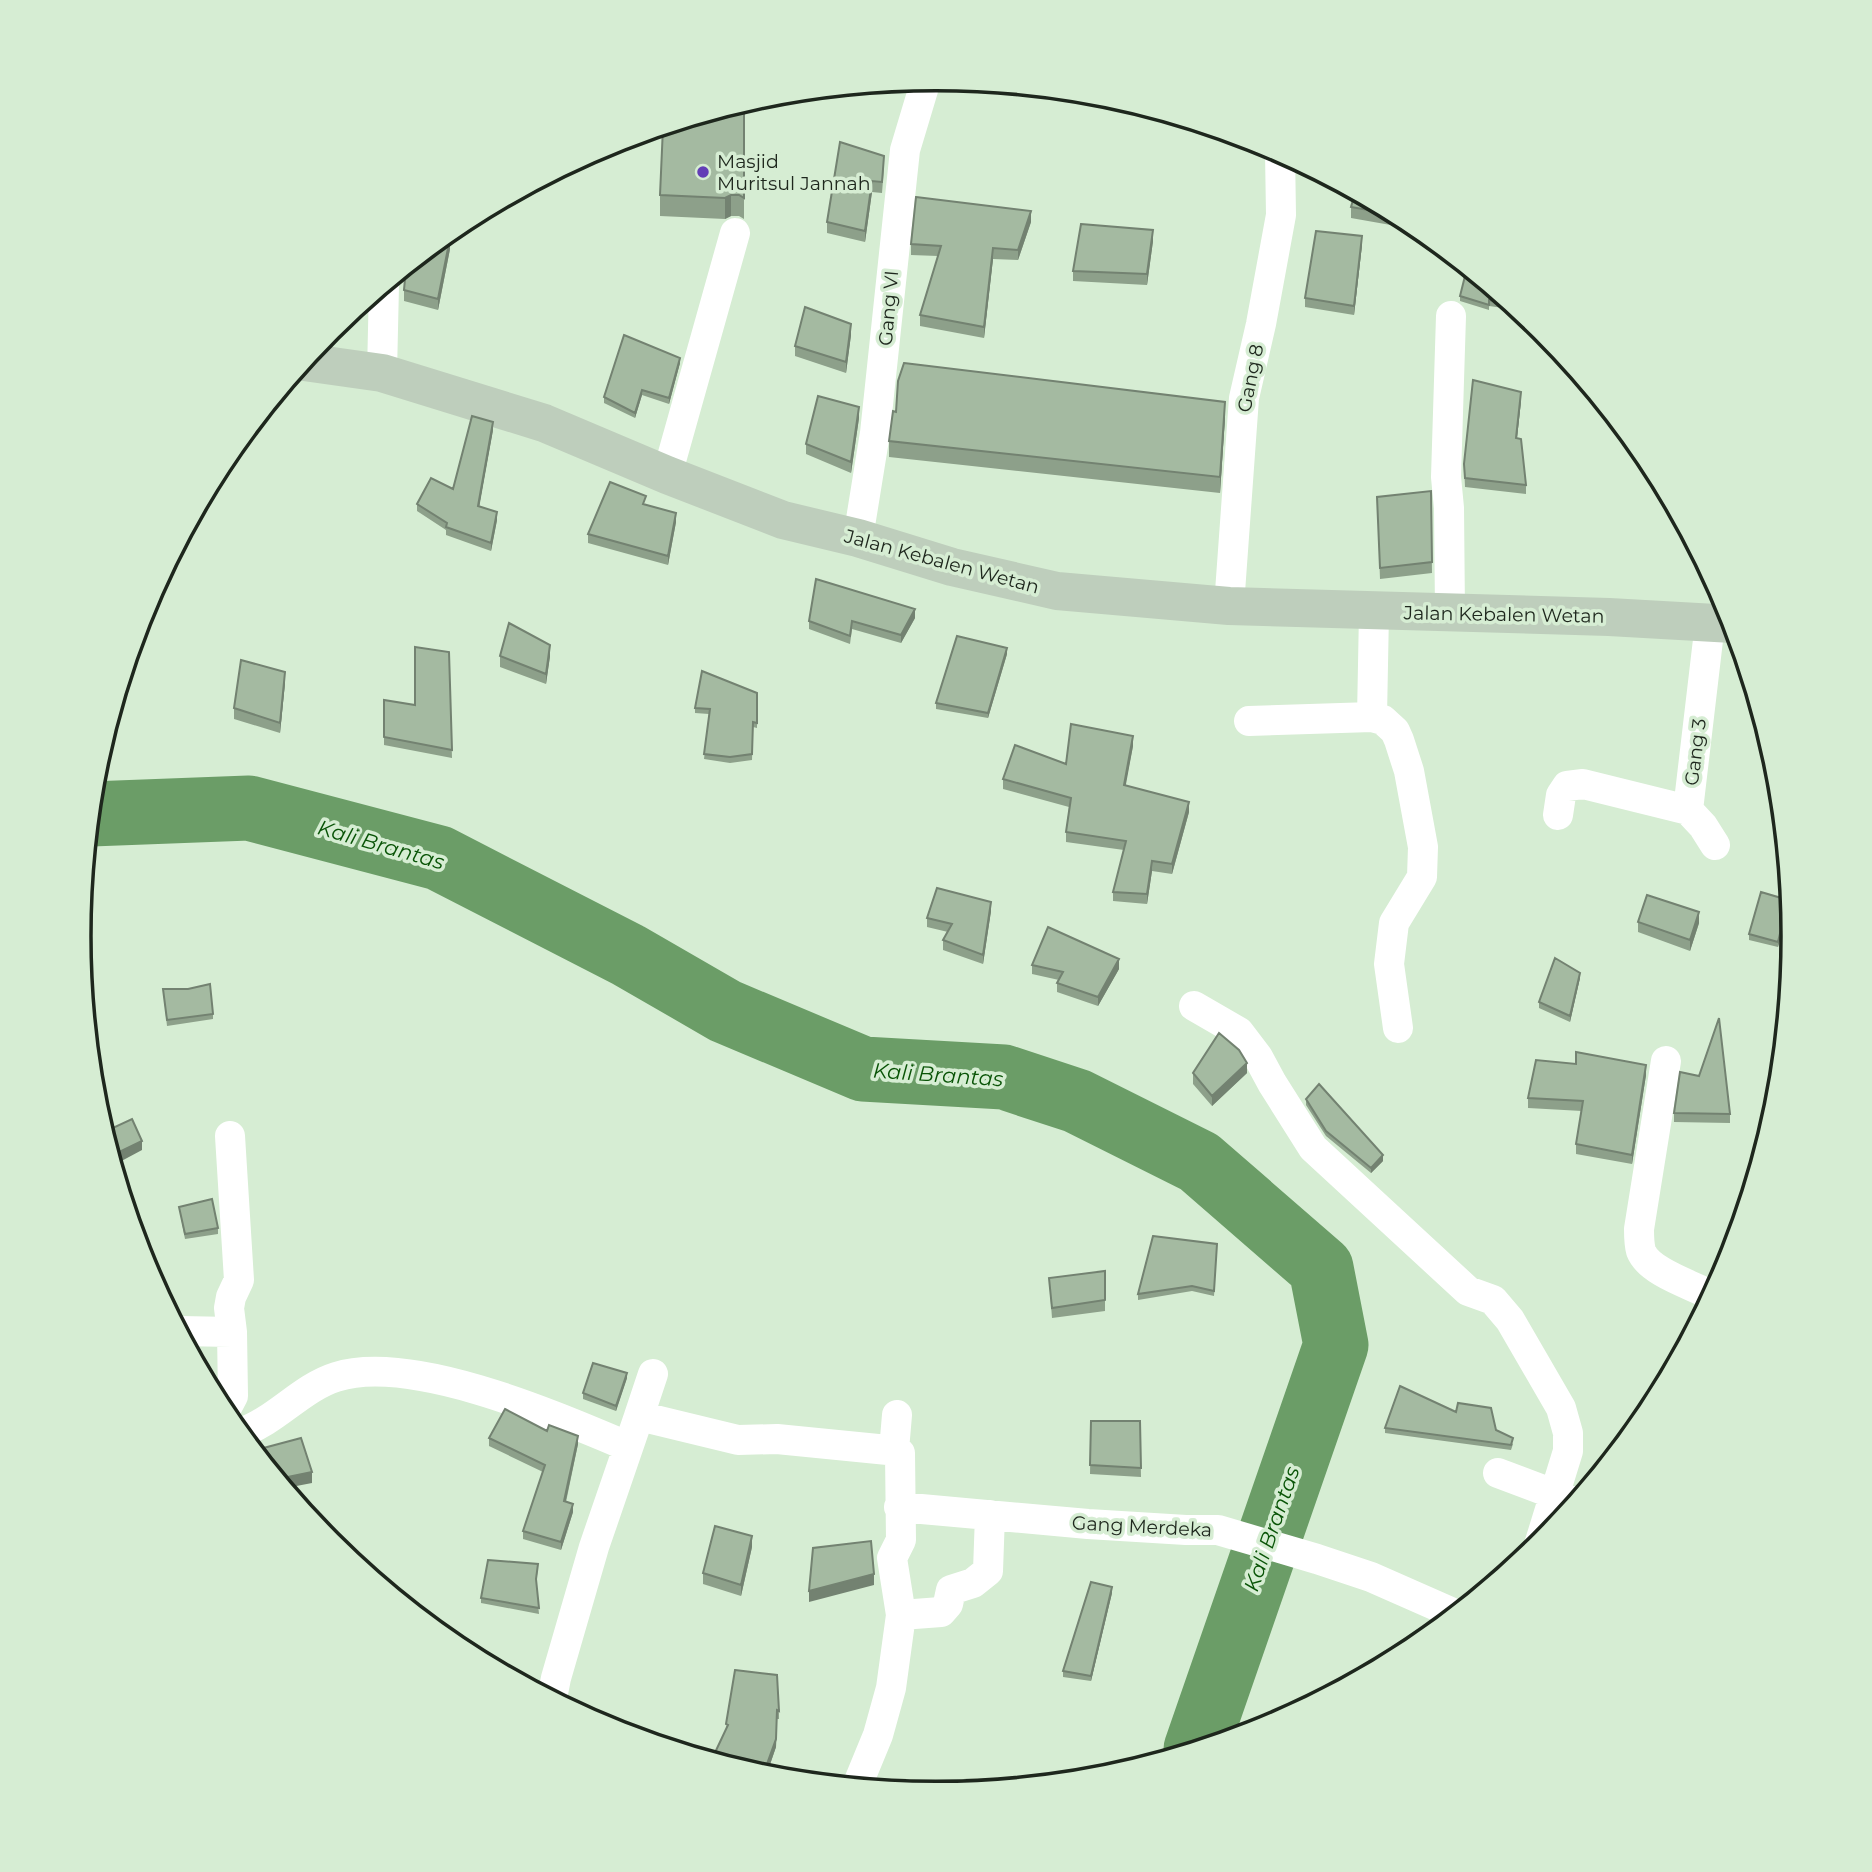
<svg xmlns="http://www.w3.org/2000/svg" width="1872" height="1872" font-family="Montserrat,sans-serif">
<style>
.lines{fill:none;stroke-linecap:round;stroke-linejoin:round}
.river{stroke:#6b9d67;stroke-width:65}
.street{stroke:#fff;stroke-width:30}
.secondary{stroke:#becebc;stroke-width:38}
.wall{fill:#8da08a}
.shaded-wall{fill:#738271}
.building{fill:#a4baa1;stroke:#738271;stroke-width:2}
.poi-dot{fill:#633eb6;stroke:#d6edd3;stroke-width:2.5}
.labels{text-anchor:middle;stroke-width:7;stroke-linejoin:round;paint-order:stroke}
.poi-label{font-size:19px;fill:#1e271d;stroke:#d6edd3;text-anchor:start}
.street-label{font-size:19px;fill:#1e271d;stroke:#d6edd3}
.water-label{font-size:21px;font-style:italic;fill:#095407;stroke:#d6edd3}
.rim{fill:none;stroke:#1e271d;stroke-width:3.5}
</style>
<rect width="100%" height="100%" fill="#d6edd3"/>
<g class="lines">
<path class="river" d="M91,814L249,808L439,858L628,955L725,1011L863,1069L1004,1077L1077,1101L1199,1162L1321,1268L1336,1345L1196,1749"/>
<path class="street" d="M382,373L384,285
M667,475L735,233
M858,538L875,433L905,150L926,80
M1229,606L1244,398L1261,324L1281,215L1280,152
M1450,612L1449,508L1446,477L1451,316
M1372,717L1383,720L1395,731L1399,740L1409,771L1423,847L1422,877L1394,923L1389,964L1398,1028
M1249,721L1372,717L1374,612
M1688,810L1703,826L1715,845
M1558,815L1561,795L1567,786L1583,784L1688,810L1710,623
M1194,1006L1239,1032L1258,1057L1272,1083L1313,1148L1468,1291L1493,1300L1510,1320L1561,1408L1568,1433V1451L1539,1545
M1666,1061L1639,1229C1639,1236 1639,1244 1641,1251C1649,1272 1692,1285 1711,1295
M230,1136L239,1280L231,1297L229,1308L232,1332
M180,1331L232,1332L233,1396L224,1413
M639,1416L653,1374
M240,1433C276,1421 301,1388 336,1377C411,1353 556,1416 627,1446
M894,1450L897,1415
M1498,1473L1575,1502
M899,1507L1088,1524L1186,1530H1218L1317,1559L1371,1577L1455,1614
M901,1615L941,1612L948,1604L951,1590L973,1583L988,1571L990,1515
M552,1698L556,1678L594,1547L639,1416L738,1440L777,1439L898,1451L900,1453L901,1540L892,1558L901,1615L891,1688L878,1735L857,1786"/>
<path class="secondary" d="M304,362L382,373L544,423L667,475L783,520L858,538L952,567L1057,591L1229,606L1609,617L1733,624"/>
</g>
<path class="wall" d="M744,103V219L739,216H731L725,219L660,216V195Z
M884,167L882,193L872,192L865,242L827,233V222Z
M1355,193L1404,219L1402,227L1351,218V207Z
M1031,222L1018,260L993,259L984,338L920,326V315L938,256L911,255V244Z
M1153,241L1147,285L1073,281V271Z
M1362,245L1354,315L1305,307V298Z
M450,249L438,310L404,301V290Z
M1467,268L1518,310L1489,306V310L1460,301V296Z
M851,335L846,373L795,356V346Z
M680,363L669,404L642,395L635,418L604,403V397Z
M1521,401L1517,438L1526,485V494L1465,487L1464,464Z
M896,412L1225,418L1220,493L889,457V441Z
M859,418L851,473L806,454V444Z
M493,430L479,506L497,520L491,551L446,535V530L417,511V504L453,489Z
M1431,491L1432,573L1380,579L1377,497Z
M646,504L676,522L668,565L588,543V534Z
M915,618L901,643L852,629L850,644L809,629V621Z
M449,652L452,758L384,745V700L415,705Z
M1007,654L988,718L936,709V703Z
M500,656H550L546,684L500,667Z
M285,683L280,733L234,719V708Z
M757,693V728L753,727L752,760L730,763L704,759L709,714L695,713V708Z
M1133,746L1125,786L1189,812L1172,874L1152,871L1147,904L1113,901V892L1124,850L1066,842V832L1069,807L1003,789V779L1066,764Z
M1788,906L1778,947L1749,940V934Z
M991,911L983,964L943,950V940L948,932L927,927V918Z
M1638,922L1699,923L1690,951L1638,932Z
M1032,965L1119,969L1098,1006L1057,992V983L1059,980L1032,974Z
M1580,978L1570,1022L1539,1008V1002Z
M163,989H188L213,1014V1019L167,1026Z
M1193,1073H1247L1212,1106L1193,1084Z
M1646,1075L1632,1164L1576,1154V1144L1582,1111L1528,1108V1098Z
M1699,1076L1730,1114V1123L1674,1122V1113Z
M1306,1099L1383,1161L1371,1173L1326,1136L1306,1105Z
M179,1207L218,1228V1234L185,1239Z
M1217,1244L1214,1296L1192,1291L1138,1300V1294Z
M1105,1271V1311L1052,1318L1049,1278Z
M627,1378L616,1411L583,1399V1393Z
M1091,1421H1140L1141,1477L1090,1474Z
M1385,1428L1496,1430L1513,1444L1511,1450L1385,1433Z
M547,1431L578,1444L566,1502L573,1512L561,1550L523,1539V1531L543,1472L489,1446V1438Z
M752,1547L741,1596L703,1584V1573Z
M538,1569L536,1582L539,1614L481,1603V1598Z
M1112,1593L1091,1681L1063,1677V1671Z
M735,1670L779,1711V1719H777L776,1747L766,1776L712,1759L726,1729Z"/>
<path class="shaded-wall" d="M872,181V192L865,242V231Z
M731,195V216L725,219V198Z
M1031,211V222L1018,260V250Z
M1153,230V241L1147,285V274Z
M1362,236V245L1354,315V306Z
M450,238V249L438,310V299Z
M993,248V259L984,338V327Z
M851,324V335L846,373V362Z
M680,358V363L669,404V398Z
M642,390V395L635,418V413Z
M1521,392V401L1516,447V438Z
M1225,402V418L1220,493V477Z
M859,407V418L851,473V462Z
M493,422V430L478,514V506Z
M497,512V520L491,551V543Z
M676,513V522L668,565V556Z
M915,609V618L901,643V635Z
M550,645V656L546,684V674Z
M1007,648V654L988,718V713Z
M285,672V683L280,733V723Z
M1133,736V746L1124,795V785Z
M1189,802V812L1172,874V864Z
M1152,861V871L1147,904V894Z
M1788,900V906L1778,947V942Z
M991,902V911L983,964V955Z
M1699,912V923L1690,951V940Z
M1119,959V969L1098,1006V997Z
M1580,973V978L1570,1022V1016Z
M1247,1063V1073L1212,1106V1096Z
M1646,1065V1075L1632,1164V1155Z
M142,1141V1150L114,1165L111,1156Z
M1383,1155V1161L1371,1173V1168Z
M627,1373V1378L616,1411V1406Z
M578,1436V1444L564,1509V1501Z
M312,1472V1483L286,1488L278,1479Z
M573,1504V1512L561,1550V1542Z
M752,1536V1547L741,1596V1585Z
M874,1574V1585L809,1602V1591Z
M1112,1587V1593L1091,1681V1676Z
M777,1710L776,1747L766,1776L763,1775Z"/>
<path class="building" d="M744,103V198L739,195H731L725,198L660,195L663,127Z
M840,142L884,156L882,182L872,181L865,231L827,222Z
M1355,193L1397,215L1351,207Z
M916,197L1031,211L1018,250L993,248L984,327L920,315L941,246L911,244Z
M1081,224L1153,230L1147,274L1073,271Z
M1316,231L1362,236L1354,306L1305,298Z
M443,237L450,238L438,299L404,290L406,268Z
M1467,268L1510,304L1489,300V305L1460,296Z
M805,307L851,324L846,362L795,346Z
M624,335L680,358L669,398L642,390L635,413L604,397Z
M904,363L1225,402L1220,477L889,441L893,411L896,412L898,381Z
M1473,380L1521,392L1516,438L1521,439L1526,485L1465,478L1464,464Z
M818,396L859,407L851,462L806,444Z
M472,416L493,422L478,506L497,512L491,543L446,527L447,523L417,504L431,478L453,489Z
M610,482L646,496L643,504L676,513L668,556L588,534Z
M1431,491L1432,562L1380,568L1377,497Z
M816,579L915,609L901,635L852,621L850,636L809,621Z
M509,623L550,645L546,674L500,656Z
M957,636L1007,648L988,713L936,703Z
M415,647L449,652L452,750L384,737V700L415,705Z
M241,660L285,672L280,723L234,708Z
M702,671L757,693V723L753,722L752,754L730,757L704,754L710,709L695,708Z
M1071,724L1133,736L1124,785L1189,802L1172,864L1152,861L1147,894L1113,892L1126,841L1066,832L1071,798L1003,779L1015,745L1066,764Z
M937,888L991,902L983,955L943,940L952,924L927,918Z
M1761,892L1788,900L1778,942L1749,934Z
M1647,895L1699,912L1690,940L1638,922Z
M1048,927L1119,959L1098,997L1057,983L1063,972L1032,965Z
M1555,958L1580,973L1570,1016L1539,1002Z
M210,984L213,1014L167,1020L163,989H188Z
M1719,1018L1730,1114L1674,1113L1680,1072L1699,1076Z
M1219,1033L1239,1050L1247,1063L1212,1096L1193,1073Z
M1576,1052L1646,1065L1632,1155L1576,1144L1583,1101L1528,1098L1536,1060L1576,1064Z
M1319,1084L1383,1155L1371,1168L1326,1131L1306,1099Z
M132,1119L142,1141L111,1156L104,1132Z
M212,1199L218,1228L185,1234L179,1207Z
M1153,1236L1217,1244L1214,1291L1192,1286L1138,1294Z
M1105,1271V1300L1052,1308L1049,1278Z
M593,1363L627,1373L616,1406L583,1393Z
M1400,1386L1456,1412L1458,1403L1491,1408L1496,1430L1513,1438L1511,1445L1385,1428Z
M505,1409L547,1431L549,1425L578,1436L564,1501L573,1504L561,1542L523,1531L545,1465L489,1438Z
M1091,1421H1140L1141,1468L1090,1465Z
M301,1438L312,1472L278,1479L257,1453L256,1450Z
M715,1526L752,1536L741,1585L703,1573Z
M871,1541L874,1574L809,1591L813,1548Z
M488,1560L538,1564L536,1579L539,1608L481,1598Z
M1091,1582L1112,1587L1091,1676L1063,1671Z
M735,1670L777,1675L779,1711L777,1710L776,1739L763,1775L712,1759L728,1725L726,1724Z"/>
<circle class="poi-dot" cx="703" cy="172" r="7"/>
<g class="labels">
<g class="poi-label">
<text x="717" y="168">Masjid<tspan x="717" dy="22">Muritsul Jannah</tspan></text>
</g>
<g class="street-label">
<text transform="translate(888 308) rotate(-85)" y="7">Gang VI</text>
<text transform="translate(1250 378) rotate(-79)" y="7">Gang 8</text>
<text transform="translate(942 561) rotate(15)" y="7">Jalan Kebalen Wetan</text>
<text transform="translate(1504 614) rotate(1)" y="7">Jalan Kebalen Wetan</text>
<text transform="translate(1695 752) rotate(-83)" y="7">Gang 3</text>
<text transform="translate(1142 1526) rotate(3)" y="7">Gang Merdeka</text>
</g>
<g class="water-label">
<text transform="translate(381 845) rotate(16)" y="7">Kali Brantas</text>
<text transform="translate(938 1075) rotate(4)" y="7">Kali Brantas</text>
<text transform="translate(1272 1529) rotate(-71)" y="7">Kali Brantas</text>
</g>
</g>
<path d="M0 0H1872V1872H0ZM91 936a845 845 0 1 1 1690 0a845 845 0 1 1-1690 0Z" fill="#d6edd3" fill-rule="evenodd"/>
<path class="rim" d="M91 936a845 845 0 1 1 1690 0a845 845 0 1 1-1690 0Z"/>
</svg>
